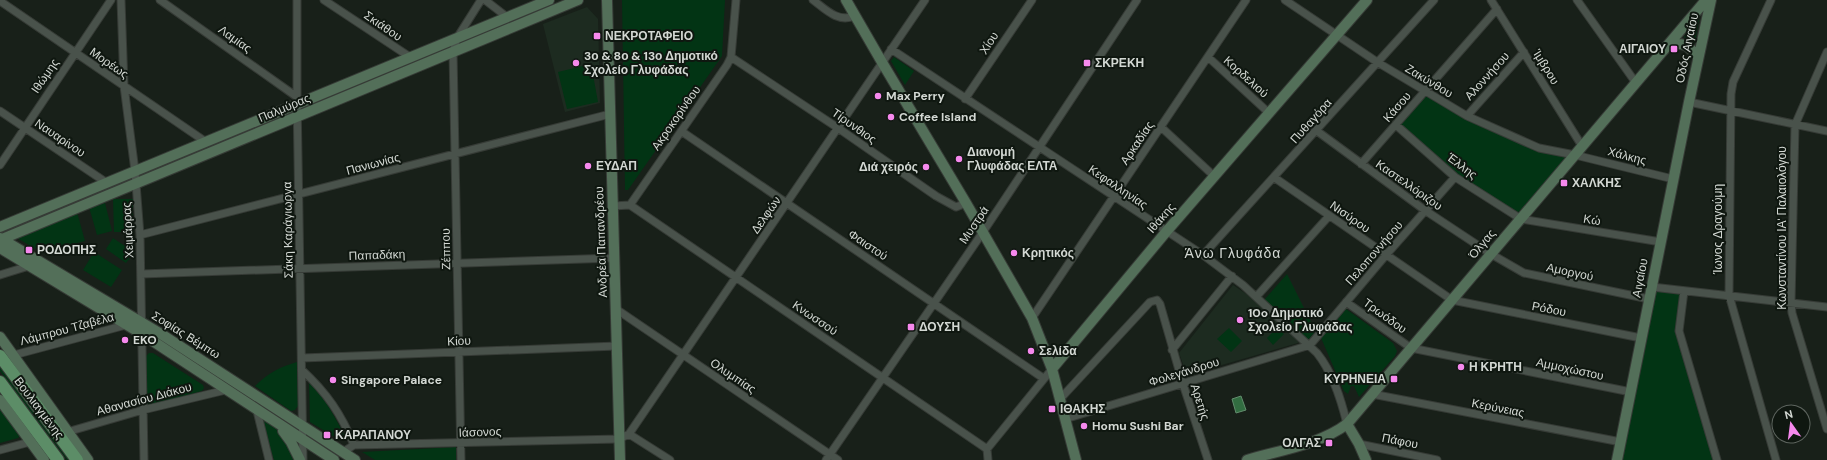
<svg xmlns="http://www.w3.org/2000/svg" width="1827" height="460" font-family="'DM Sans',sans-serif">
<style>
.built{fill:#1d2b20}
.green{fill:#023414}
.water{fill:#326d41;stroke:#628d6d}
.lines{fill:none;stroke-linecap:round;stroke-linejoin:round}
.street-casing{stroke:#363b36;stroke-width:9}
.secondary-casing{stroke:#363b36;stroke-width:12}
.primary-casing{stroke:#363b36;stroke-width:14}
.street{stroke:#49524b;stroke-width:7}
.secondary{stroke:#536f59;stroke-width:10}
.primary{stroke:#5c8d67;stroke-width:12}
.poi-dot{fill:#f689ed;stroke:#0f1710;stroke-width:1.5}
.labels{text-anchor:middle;stroke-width:4;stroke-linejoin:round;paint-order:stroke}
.street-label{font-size:12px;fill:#d3d8d3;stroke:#0f1710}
.poi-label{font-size:12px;font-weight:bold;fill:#d3d8d3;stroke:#0f1710;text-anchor:start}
.quarter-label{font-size:14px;letter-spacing:1px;fill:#d3d8d3;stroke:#0f1710}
</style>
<rect width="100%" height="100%" fill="#182019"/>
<path class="built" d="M587,7L598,19L600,103L565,112L543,24Z
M1233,285L1252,298L1301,342L1187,375L1179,353Z"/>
<path class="green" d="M622,0H725L722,56L628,190H625Z
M1699,19L1695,43L1684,37Z
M894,57L914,71L905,85L891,61Z
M591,64L598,102L567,109L558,72Z
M1425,95L1538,150L1570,158L1522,216L1460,176L1400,124Z
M113,199H133V232H114Z
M105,203L112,231L97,235L89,207Z
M77,212L85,241L41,252L17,238Z
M113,238L134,252L126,263L106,249Z
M94,252L122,270L111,287L83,270Z
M1287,274L1311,322L1314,333L1307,341L1264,300Z
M1653,288L1681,292L1678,332L1714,460H1619Z
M1346,309L1393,343L1397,351L1395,356L1359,397L1354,386H1351L1348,394L1344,391L1321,338Z
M1229,328L1242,341L1231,352L1217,339Z
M1277,328L1284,334L1273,345L1267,338Z
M149,353H153L203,385L204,388L202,391L149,406L146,403V356Z
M297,362L298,406L295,410L291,411L255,386C268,373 280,367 297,362Z
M0,364L71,460H67L0,371Z
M309,382C326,399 336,419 347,440L338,439L310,422Z
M0,404L21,434L18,438L0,443Z
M262,418L280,429L296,460H274L261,420Z
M456,447V460H375L362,452Z"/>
<path class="water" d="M1241,396L1246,410L1236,413L1232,399Z"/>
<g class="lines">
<defs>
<path id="street" d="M121,0L124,86L135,171L140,235L144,460
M160,0L297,97
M297,0V97L303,460
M324,0L410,57
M485,0L507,17
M813,0C825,9 838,23 854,16
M1285,0L1377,62L1467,116L1539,148L1575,155L1673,179
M1491,0L1582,146
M1577,0L1636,83
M1771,0L1733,82L1731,94L1729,295L1776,460
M0,1L206,142
M891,49L1203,255L1243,285L1317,353C1333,373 1341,399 1347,424
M1827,52L1795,125L1791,303L1792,313L1827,429
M731,57L838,128L936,196L956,207L966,203
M1208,57L1269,113
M965,99L1032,0
M1689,102L1827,131
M0,111L107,183
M1467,116L1524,52
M1396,125L1455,177L1521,219L1661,242
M1161,127L1214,176
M681,131L1043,378
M1317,131L1426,211L1491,254L1524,273L1649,299
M1361,164L1497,9
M0,165L111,0
M1275,178L1452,300L1641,338
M630,205L987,449
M613,206L630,205L727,65L731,57L736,0
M140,235L610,114
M1203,255L1434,0
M141,274L614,258
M0,275L29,266
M1652,287L1827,307
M1684,291L1679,331L1717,460
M1256,297L1329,216
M1346,302L1411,348L1631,392
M616,309L838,460
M1032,318L1246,0
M1172,350L1232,276
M14,355L126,325
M302,358L617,346
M302,370C327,393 341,414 354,445
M1372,394L1621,442
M1060,399L1150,302L1157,300L1160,304L1183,384L1208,460
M257,411L269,460
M1065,419L1310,345L1386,255L1455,177
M67,432L143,410L226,390
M629,434L670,460
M1359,444L1437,460
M0,450L30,442
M343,452L354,445L619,439L629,434L925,0
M461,460L453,52L457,38L481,0
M826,460L983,232L1137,0
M988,460L987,449L1052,369"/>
<path id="secondary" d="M607,0L620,460
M846,0L883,64L966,203L1032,318L1052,369L1076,460
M1669,44C1685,43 1688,45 1698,57
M0,227L549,0
M0,238L161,334L355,460
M0,240L578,0
M0,248L142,334L334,460
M0,337L88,460
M1052,369L1166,232L1367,0
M0,400L44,460
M1347,424L1359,444L1366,460
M283,431L291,442L300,460
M1247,460C1280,450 1319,445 1347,424L1706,0
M1617,460L1689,102L1711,0"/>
<path id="primary" d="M0,356L77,460
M0,382L58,460"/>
</defs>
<use href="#street" class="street-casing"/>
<use href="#secondary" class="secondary-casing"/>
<use href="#primary" class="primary-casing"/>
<use href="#street" class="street"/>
<use href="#secondary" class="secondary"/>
<use href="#primary" class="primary"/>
</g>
<g class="poi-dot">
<rect x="593" y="32" width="8" height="8" rx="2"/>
<rect x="1670" y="45" width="8" height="8" rx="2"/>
<circle cx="576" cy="63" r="4"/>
<rect x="1083" y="59" width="8" height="8" rx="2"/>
<circle cx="878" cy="96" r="4"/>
<circle cx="891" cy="117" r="4"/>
<circle cx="959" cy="159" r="4"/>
<circle cx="588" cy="166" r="4"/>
<circle cx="926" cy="167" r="4"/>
<rect x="1560" y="179" width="8" height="8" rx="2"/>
<rect x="25" y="246" width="8" height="8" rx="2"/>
<circle cx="1014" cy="253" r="4"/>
<circle cx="1240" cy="320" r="4"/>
<rect x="907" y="323" width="8" height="8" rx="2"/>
<circle cx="125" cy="340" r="4"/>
<circle cx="1031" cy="351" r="4"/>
<circle cx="1461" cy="367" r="4"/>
<rect x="1390" y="375" width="8" height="8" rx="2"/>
<circle cx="333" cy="380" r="4"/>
<rect x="1048" y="405" width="8" height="8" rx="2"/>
<circle cx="1084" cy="426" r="4"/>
<rect x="323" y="431" width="8" height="8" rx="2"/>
<rect x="1325" y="439" width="8" height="8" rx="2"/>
</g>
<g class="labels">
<g class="street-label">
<text transform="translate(383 26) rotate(34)" y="4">Σκιάθου</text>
<text transform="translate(235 39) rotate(35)" y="4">Λαμίας</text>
<text transform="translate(989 43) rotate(-56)" y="4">Χίου</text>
<text transform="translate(1687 48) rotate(-78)" y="4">Οδóς Αιγαίου</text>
<text transform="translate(109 63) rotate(35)" y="4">Μορέως</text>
<text transform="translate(1546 67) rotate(58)" y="4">Ίμβρου</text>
<text transform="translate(45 76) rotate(-56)" y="4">Ιθώμης</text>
<text transform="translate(1487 76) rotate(-48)" y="4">Αλοννήσου</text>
<text transform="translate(1246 77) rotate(42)" y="4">Κορδελιού</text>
<text transform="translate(1429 81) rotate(31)" y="4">Ζακύνθου</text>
<text transform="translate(1397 107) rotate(-49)" y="4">Κάσου</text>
<text transform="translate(284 108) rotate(-23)" y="4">Παλμύρας</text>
<text transform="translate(676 118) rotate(-55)" y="4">Ακροκορίνθου</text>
<text transform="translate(1311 121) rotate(-48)" y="4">Πυθαγόρα</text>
<text transform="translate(854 126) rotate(35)" y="4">Τίρυνθιος</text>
<text transform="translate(60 138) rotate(34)" y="4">Ναυαρίνου</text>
<text transform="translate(1137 143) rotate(-56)" y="4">Αρκαδίας</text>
<text transform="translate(1627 156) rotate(14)" y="4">Χάλκης</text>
<text transform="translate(373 164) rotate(-15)" y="4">Πανιωνίας</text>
<text transform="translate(1462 166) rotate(37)" y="4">Έλλης</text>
<text transform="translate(1409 185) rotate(35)" y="4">Καστελλόριζου</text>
<text transform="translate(1118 187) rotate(34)" y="4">Κεφαλληνίας</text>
<text transform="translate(766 215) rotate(-55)" y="4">Δελφών</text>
<text transform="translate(1350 217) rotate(35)" y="4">Νισύρου</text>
<text transform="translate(1161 218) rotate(-49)" y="4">Ιθάκης</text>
<text transform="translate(1592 220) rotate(9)" y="4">Κώ</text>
<text transform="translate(974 225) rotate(-56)" y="4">Μυστρά</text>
<text transform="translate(1782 228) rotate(-90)" y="4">Κωνσταντίνου ΙΑ' Παλαιολόγου</text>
<text transform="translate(1718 229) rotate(-90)" y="4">Ίωνος Δραγούμη</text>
<text transform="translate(128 230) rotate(-93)" y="4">Χειμάρρας</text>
<text transform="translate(288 230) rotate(-91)" y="4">Σάκη Καράγιωργα</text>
<text transform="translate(601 242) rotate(-92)" y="4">Ανδρέα Παπανδρέου</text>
<text transform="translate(1482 244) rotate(-50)" y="4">Όλγας</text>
<text transform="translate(868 245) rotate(34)" y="4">Φαιστού</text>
<text transform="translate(446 249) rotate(-91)" y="4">Ζέππου</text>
<text transform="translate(1374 253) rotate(-49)" y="4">Πελοποννήσου</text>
<text transform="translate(377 255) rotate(-2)" y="4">Παπαδάκη</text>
<text transform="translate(1570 272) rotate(12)" y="4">Αμοργού</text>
<text transform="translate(1640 278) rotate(-79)" y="4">Αιγαίου</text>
<text transform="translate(1549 309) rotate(11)" y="4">Ρόδου</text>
<text transform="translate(1385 316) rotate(36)" y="4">Τρωόδου</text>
<text transform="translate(815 318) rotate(34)" y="4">Κνωσσού</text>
<text transform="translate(67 329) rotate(-15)" y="4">Λάμπρου Τζαβέλα</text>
<text transform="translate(186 335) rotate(32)" y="4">Σοφίας Βέμπω</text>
<text transform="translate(459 341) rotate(-2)" y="4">Κίου</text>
<text transform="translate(1570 369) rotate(12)" y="4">Αμμοχώστου</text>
<text transform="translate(1184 372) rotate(-17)" y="4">Φολεγάνδρου</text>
<text transform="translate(733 376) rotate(34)" y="4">Ολυμπίας</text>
<text transform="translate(144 399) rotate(-15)" y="4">Αθανασίου Διάκου</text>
<text transform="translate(1200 402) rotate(72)" y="4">Αρετής</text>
<text transform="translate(39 408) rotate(53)" y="4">Βουλιαγμένης</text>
<text transform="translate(1498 408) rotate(11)" y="4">Κερύνειας</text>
<text transform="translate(480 432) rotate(-2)" y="4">Ιάσονος</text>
<text transform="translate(1400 441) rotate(11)" y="4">Πάφου</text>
</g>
<g class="poi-label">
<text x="605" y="40">ΝΕΚΡΟΤΑΦΕΙΟ</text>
<text x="1666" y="53" text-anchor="end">ΑΙΓΑΙΟΥ</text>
<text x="584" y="60">3ο &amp; 8ο &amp; 13ο Δημοτικό<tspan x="584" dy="14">Σχολείο Γλυφάδας</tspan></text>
<text x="1095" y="67">ΣΚΡΕΚΗ</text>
<text x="886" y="100">Max Perry</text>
<text x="899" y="121">Coffee Island</text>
<text x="967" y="156">Διανομή<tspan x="967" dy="14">Γλυφάδας ΕΛΤΑ</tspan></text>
<text x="596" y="170">ΕΥΔΑΠ</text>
<text x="918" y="171" text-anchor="end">Διά χειρός</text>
<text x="1572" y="187">ΧΑΛΚΗΣ</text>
<text x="37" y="254">ΡΟΔΟΠΗΣ</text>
<text x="1022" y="257">Κρητικός</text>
<text x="1248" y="317">10o Δημοτικό<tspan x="1248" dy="14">Σχολείο Γλυφάδας</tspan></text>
<text x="919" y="331">ΔΟΥΣΗ</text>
<text x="133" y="344">EKO</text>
<text x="1039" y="355">Σελίδα</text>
<text x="1469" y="371">Η ΚΡΗΤΗ</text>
<text x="1386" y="383" text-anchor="end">ΚΥΡΗΝΕΙΑ</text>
<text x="341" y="384">Singapore Palace</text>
<text x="1060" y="413">ΙΘΑΚΗΣ</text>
<text x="1092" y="430">Homu Sushi Bar</text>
<text x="335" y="439">ΚΑΡΑΠΑΝΟΥ</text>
<text x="1321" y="447" text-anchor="end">ΟΛΓΑΣ</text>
</g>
<g class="quarter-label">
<text x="1233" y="258">Άνω Γλυφάδα</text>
</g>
</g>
<g transform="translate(1791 424) rotate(346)"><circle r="19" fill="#0f1710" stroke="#5d645e"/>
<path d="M0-3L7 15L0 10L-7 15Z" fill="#f689ed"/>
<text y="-6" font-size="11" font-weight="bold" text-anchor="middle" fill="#d3d8d3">N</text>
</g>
</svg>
